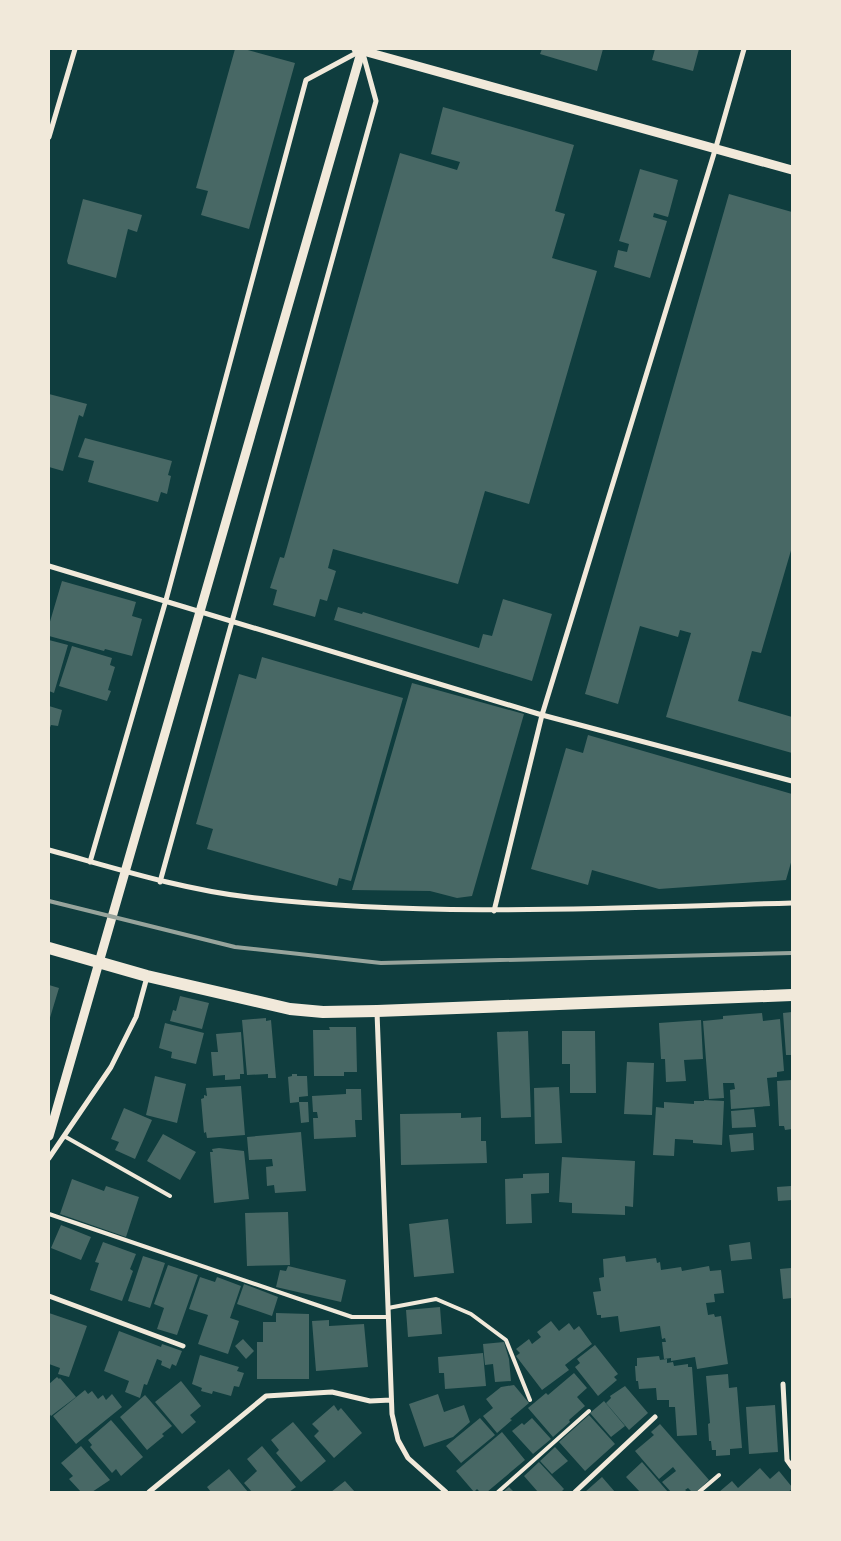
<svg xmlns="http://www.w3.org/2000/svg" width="841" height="1541" font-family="'Golos Text',sans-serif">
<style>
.building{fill:#486865}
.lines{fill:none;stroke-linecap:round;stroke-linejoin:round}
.service{stroke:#f1e9da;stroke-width:4}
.minor{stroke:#f1e9da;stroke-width:5}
.tertiary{stroke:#f1e9da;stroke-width:9}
.primary{stroke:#f1e9da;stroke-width:12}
.rail{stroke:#97a49c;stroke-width:4}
</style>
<rect width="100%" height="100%" fill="#0f3d3e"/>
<path class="building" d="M235,49H244L295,63L249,229L201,215L208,191L196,188Z
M542,49H603L597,71L540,54Z
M655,49H699L693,71L652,60Z
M443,107L574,145L555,211L565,214L552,258L597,271L529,504L485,491L458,584L333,549L328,568L336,571L327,601L320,599L315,617L273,605L277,590L270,588L280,557L284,558L400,153L457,170L460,162L431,154Z
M640,169L678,180L668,217L654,213L653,217L667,221L650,278L614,267L618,250L627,252L629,244L619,241Z
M729,194L792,212V547L761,653L752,651L738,701L792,717V753L666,717L691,633L680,630L678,637L640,626L618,704L585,694Z
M83,199L142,215L137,232L128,229L116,278L68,264L67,261Z
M49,394L87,404L83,417L79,415L63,471L49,467Z
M85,438L172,461L168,475L171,476L167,494L161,492L158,502L88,482L94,461L78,457Z
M62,581L136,602L132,616L142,619L132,656L105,649L104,651L49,636V625Z
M503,599L552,614L532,681L334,620L338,607L362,614L363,612L479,648L483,634L492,636Z
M49,640L68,645L54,693L49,691Z
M72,646L112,658L110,665L115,667L108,690L111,691L107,701L59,686Z
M262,657L403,698L351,881L339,878L337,886L207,849L213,829L196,824L239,674L256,679Z
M412,683L524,714L472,896L457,898L430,891L352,890Z
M49,706L62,710L58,726L51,725L49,730Z
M588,735L792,794V859L786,880L659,889L592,870L588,885L531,869L566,748L583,753Z
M49,985L59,988L49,1021Z
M180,996L209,1003L202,1029L170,1021L173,1010L176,1011Z
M792,1012V1055H786L783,1013Z
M762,1013L763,1021L780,1019L784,1071L777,1072V1077L767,1078L770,1106L731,1109L730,1090L735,1089L734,1083H723L724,1098L709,1099L703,1021L723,1019V1016Z
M266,1018V1021L271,1020L276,1078H268V1074L247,1075L242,1020Z
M701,1020L703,1059L684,1060L686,1081L666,1082L665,1059H661L659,1023Z
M165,1023L204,1033L196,1064L171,1058L172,1052L159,1048Z
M329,1027H356L357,1072H344V1076H314L313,1030H330Z
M528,1031L531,1117L501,1118L497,1032Z
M562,1031H595L596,1093H570V1064H562Z
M241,1032L244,1074H240V1079L225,1080V1075L213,1076L211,1052H218L216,1034Z
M627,1062L654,1063L652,1115L624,1114Z
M292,1074H297V1076H307L308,1096L299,1097V1102L290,1103L288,1077L292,1076Z
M155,1076L186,1084L177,1123L146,1115Z
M792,1080V1129L785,1130L784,1126H779L777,1081Z
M241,1086L245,1135L207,1138L206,1132L204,1133L201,1099L204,1098V1095L207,1096L206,1088Z
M559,1087L562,1143L535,1144L534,1088Z
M346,1089H361L362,1120H355L356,1137L314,1139L313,1118H318L317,1112H313L312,1096L346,1094Z
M704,1100L724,1101L722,1145L693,1143V1140L675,1139L674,1156L653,1155L656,1107L664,1108V1102L694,1104V1101H704Z
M299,1102H308L309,1122L301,1123Z
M124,1108L152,1120L135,1159L115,1150L119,1142L111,1139Z
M754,1109L756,1127L732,1128L731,1111Z
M461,1113V1118L481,1117V1141H486L487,1163L401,1165L400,1114Z
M301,1132L306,1191L275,1193L274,1185L267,1186L266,1167L273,1166L272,1159L249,1160L247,1137Z
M753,1133L754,1150L731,1152L729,1135Z
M163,1134L196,1152L180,1180L147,1161Z
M219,1148L244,1151L249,1199L214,1203L210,1152H213L212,1149Z
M562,1157L635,1161L633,1207L625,1206V1215L572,1213V1203L559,1202Z
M549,1173V1193L531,1194L532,1223L506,1224L505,1179L523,1178V1174Z
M72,1179L104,1191L106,1186L139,1197L126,1237L60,1214Z
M791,1186L792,1200L778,1201L777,1187Z
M288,1212L290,1265L247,1266L245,1213Z
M448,1219L454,1273L414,1277L409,1224Z
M61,1225L91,1237L81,1260L51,1248Z
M103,1242L136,1254L130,1269L133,1271L122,1301L90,1290L99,1263L95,1262Z
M750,1242L752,1259L731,1261L729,1245Z
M143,1256L165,1263L150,1308L128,1301Z
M625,1256L626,1262L656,1258L657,1263L660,1262L661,1270L681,1267L682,1271L709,1266L710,1271L721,1270L724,1293L714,1294L715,1302L706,1303L708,1315L714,1314L715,1317L721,1316L728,1364L697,1369L695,1357L671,1361V1358L664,1359L662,1342H666L665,1338L662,1339L660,1326L620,1332L618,1316L601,1318V1315H597L593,1292L601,1291L599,1278L604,1277L603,1259Z
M168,1265L198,1275L177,1335L157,1329L164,1308L154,1304Z
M288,1266L346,1280L341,1302L276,1287L280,1270L286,1271Z
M791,1268L792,1298L783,1299L780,1269Z
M200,1277L215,1282L217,1277L241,1286L230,1318L239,1321L228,1354L198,1344L208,1315L189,1309Z
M244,1284L278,1297L272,1316L237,1304Z
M440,1307L442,1334L408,1337L406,1310Z
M49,1313L87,1326L69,1377L58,1374L60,1368L49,1364Z
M276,1313L309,1314V1379H257V1342H263V1322H276Z
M329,1320V1326L364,1324L368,1367L316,1371L312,1321Z
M551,1321L559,1331L569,1323L574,1330L579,1326L592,1344L565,1365L569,1370L542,1390L516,1356L520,1353L516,1349L529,1339L532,1344L541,1337L537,1332Z
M119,1331L161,1347L162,1344L182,1351L176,1366L172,1364L170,1369L161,1365L162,1361L157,1359L147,1385L144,1384L140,1398L125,1392L129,1381L104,1371Z
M243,1339L254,1351L246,1359L235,1346Z
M504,1342L509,1359L511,1381L495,1382L493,1364L485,1365L483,1344Z
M595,1345L618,1374L614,1377L617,1380L598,1396L575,1367L580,1363L577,1359Z
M483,1353L486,1386L445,1389L444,1373H439L438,1357Z
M200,1355L239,1367L237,1371L244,1373L239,1387L234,1386L231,1396L213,1391L212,1394L201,1391L202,1388L192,1384Z
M659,1356L660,1360L667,1359V1363L673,1362L674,1366L688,1364V1367H692L697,1435L677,1436L675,1407H669V1400H657L656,1388L639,1389L638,1381H636L635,1366H637V1358Z
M574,1373L587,1388L577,1397L585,1406L569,1420L570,1422L553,1437L528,1408L546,1393L548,1395Z
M728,1374L729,1388L737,1387L742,1448L730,1449V1455L716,1456V1450H712L711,1441H709L708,1424L710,1423L706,1376Z
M57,1377L59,1379L60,1378L76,1397L51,1416L49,1413V1384Z
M181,1381L201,1406L190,1415L196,1422L182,1434L155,1402Z
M514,1385L529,1403L510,1419L512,1420L497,1433L483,1416L493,1408L486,1399L501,1387Z
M625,1386L648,1413L629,1430L606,1403L611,1398L610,1396Z
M85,1390L88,1394L92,1391L98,1399L103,1395L106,1400L112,1394L122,1407L76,1444L53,1416Z
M438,1394L444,1412L464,1405L470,1422L453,1437L424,1447L409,1404Z
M145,1395L172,1426L162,1434L164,1436L147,1450L120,1417Z
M604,1401L625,1426L611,1437L590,1413Z
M334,1405L338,1411L341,1408L362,1433L334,1458L314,1436L319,1431L312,1424Z
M775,1405L778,1452L749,1454L746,1407Z
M589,1415L615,1444L585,1471L559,1442Z
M480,1418L495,1435L461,1463L446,1446Z
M532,1418L551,1439L533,1454L512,1431L522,1423L524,1425Z
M111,1420L143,1457L121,1476L116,1469L112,1473L90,1447L92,1445L88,1440Z
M293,1422L326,1461L301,1482L276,1453L279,1450L271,1440Z
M660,1424L709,1480L696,1492H692L688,1488L685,1490L688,1492H671L662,1482L676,1471L673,1467L659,1479L635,1451L654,1435L651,1432Z
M502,1432L525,1460L487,1492H480L477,1489L474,1492L456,1471Z
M81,1446L110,1480L92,1492H81L69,1479L73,1476L61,1463Z
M262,1446L296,1487L289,1492H252L244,1483L257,1471L247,1459Z
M555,1447L568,1461L552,1474L540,1461Z
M539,1462L564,1489L561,1492H538L524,1476Z
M642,1462L668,1492H640L626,1477Z
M760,1468L770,1479L779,1471L792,1487V1489L788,1492H719L732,1481L738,1488Z
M229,1469L248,1492H211L207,1487Z
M602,1477L615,1492H585Z
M345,1481L355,1492H331Z
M509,1487L514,1492H503Z"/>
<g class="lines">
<path class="service" d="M64,1136L170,1196
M49,1214L352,1317H388
M388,1308L436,1299L471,1314L506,1340L530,1400
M498,1492L589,1411
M699,1492L719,1475"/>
<path class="minor" d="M49,137L75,49
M49,566L542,715L792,781
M49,850C115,868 180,889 248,897C428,918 611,908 792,903
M90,862L166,600L306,80L362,50L376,101L160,882
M494,911L542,715L716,147L744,49
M377,1012L392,1414L398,1440L408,1458L446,1492
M49,1158L111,1067L136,1017L147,977
M49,1296L183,1346
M783,1384L787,1460L792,1467
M149,1492L266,1396L332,1392L370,1401L391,1400
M575,1492L655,1417"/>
<path class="tertiary" d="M356,49L792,170
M49,1136L362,49"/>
<path class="primary" d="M49,948L147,976L290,1009L323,1012L377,1011L792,995"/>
<path class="rail" d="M49,901L235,947L381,963L792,953"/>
</g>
<rect width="841" height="1541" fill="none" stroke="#f1e9da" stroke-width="100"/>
</svg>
